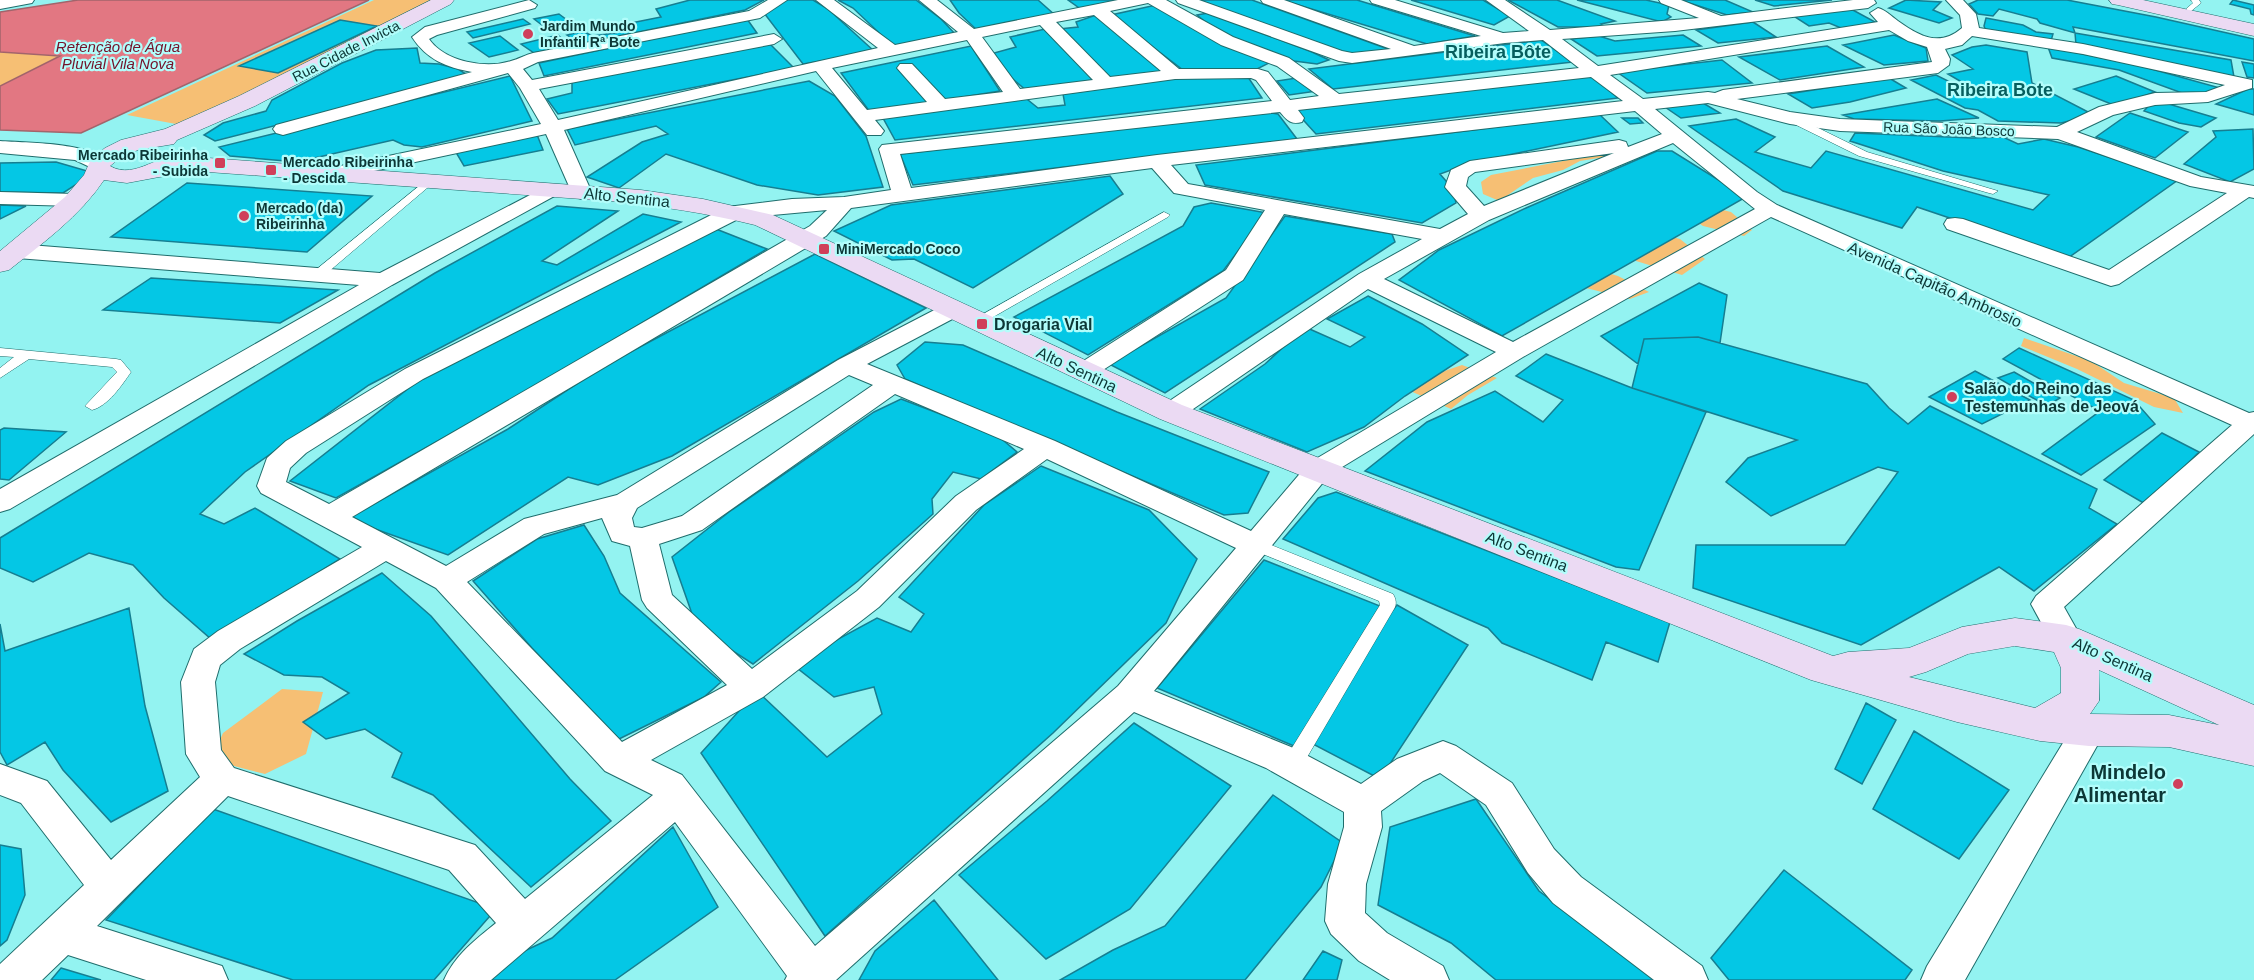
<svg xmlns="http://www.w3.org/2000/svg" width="2254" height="980" font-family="Arial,sans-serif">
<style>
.green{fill:#f6bf74}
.water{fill:#e27782;stroke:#a2646b;stroke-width:1.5}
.building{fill:#04c7e5;stroke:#167e91;stroke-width:1.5}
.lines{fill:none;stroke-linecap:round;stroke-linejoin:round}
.lane-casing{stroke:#1f6d6c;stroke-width:1}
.street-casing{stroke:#1f6d6c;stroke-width:2}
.secondary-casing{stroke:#1f6d6c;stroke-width:1}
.lane{fill:#fff;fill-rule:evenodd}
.street{fill:#fff;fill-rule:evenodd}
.secondary{fill:#ebdaf3;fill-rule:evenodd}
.poi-dot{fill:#d03f5a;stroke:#b2fdfb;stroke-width:2}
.labels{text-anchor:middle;stroke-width:4.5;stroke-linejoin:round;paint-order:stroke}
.far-poi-label{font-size:14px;font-weight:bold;fill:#0c3736;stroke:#b2fdfb;text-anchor:start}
.far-street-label{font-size:14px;fill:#0c3736;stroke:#b2fdfb}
.far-water-label{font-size:15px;font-style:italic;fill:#741229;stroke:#b2fdfb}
.street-label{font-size:16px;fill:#0c3736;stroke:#b2fdfb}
.poi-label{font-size:16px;font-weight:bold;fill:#0c3736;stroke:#b2fdfb;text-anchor:start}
.far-district-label{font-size:18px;font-weight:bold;fill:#065e5e;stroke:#b2fdfb}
.near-poi-label{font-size:20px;font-weight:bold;fill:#0c3736;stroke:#b2fdfb;text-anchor:end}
</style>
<rect width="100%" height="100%" fill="#93f3f1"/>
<path class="green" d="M374,0H437L187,126L127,115Z
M0,52L61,56L0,86Z
M1589,146L1611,156L1580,161L1563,170L1533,178L1508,195L1507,200H1497L1483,194L1481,182L1491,175L1573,159L1579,150Z
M1707,206L1731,212L1752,230L1744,236L1703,226L1690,217Z
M1656,233L1680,239L1705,259L1682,275L1636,261L1633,238Z
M1601,271L1618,276L1649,292L1630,299L1586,288L1587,278Z
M2024,338L2091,361L2124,383L2174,398L2183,413L2154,407L2077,369L2021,346Z
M1462,365L1497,378L1468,395L1451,409L1408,390L1430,376Z
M282,689L323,692L306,754L265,774L211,760L223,733Z"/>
<path class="water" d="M78,0H369L81,133L0,130V86L60,56L0,52V12Z"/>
<path class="building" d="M690,0H764L745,10L580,44L567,35L583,31L592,36L616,33L611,27L661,17L656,9Z
M784,0H813L828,9L875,52L803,64L764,13Z
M838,0H916L941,19L958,37L895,48L853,8Z
M950,0H1038L1055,15L979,32L959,13Z
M1068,0H1131L1082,10Z
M1199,0H1252L1391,50L1344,54Z
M1282,0H1357L1475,36L1427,44Z
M1411,0H1483L1510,16L1494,25Z
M1508,0H1557L1615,21L1601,24L1605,27H1558Z
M1577,0H1646L1669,5L1667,14L1671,17L1662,22Z
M1680,0H1725L1753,12L1727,15Z
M1755,0H1832L1774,6Z
M1906,0L1941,2L1933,10L1952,18L1939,23L1889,8Z
M1978,0H2067L2156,17L2254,39V61L2073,27L2075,33L2040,23L2037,19L1999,9L1993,16L1978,14L1969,4Z
M2233,0L2254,5V15L2251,14L2250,9L2230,4Z
M1156,5L1273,61L1257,69L1187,73L1111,15Z
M1851,9L1877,23L1841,28L1829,23L1809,26L1792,15Z
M1208,13L1312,52L1329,60L1317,64L1294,61L1229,41L1197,15Z
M559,14L575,26L551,32L534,19Z
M1096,15L1165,74L1121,81L1103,74L1058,29L1078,27L1076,22Z
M1986,18L2023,25L2036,32L2053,34L2051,41L1986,31L1984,26Z
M523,19L530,24L473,38L467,32Z
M747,19L757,33L544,76L539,63Z
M340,20L377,26L278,73L239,66Z
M1753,22L1776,37L1718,43L1696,30Z
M1045,29L1095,79L1060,88L1027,91L994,63V53L1016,47L1010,37Z
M2075,33L2231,60L2234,77L2076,45Z
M558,35L570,45L534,53L521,44Z
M1683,35L1701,46L1597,56L1571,39L1599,36L1615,41Z
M1894,35L1926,48L1928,61L1884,65L1843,45Z
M500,36L518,50L489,57L469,43Z
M1541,40L1573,62L1333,89L1309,69Z
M769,43L794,68L558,114L547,99L572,93V80Z
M1986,45L2027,52L2032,83L2094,115L2061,123L1998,121L1978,110L1965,108L1911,80L1936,75L1972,93L1986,89L1965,84L1948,74L1973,69L1952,55L1972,47Z
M971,46L1000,91L870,112L841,73Z
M1827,46L1864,67L1780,80L1739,57Z
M2048,47L2137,65L2220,88L2193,97L2119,70L2052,58Z
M417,48L420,63L439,64L458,69L469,76L215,141L204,135L223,123L266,111L272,100L342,63L376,50Z
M1722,60L1752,83L1647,93L1617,72Z
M2242,62L2254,64V78L2247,77Z
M1201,75L1248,77L1262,98L895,140L883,118L1023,96L1038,108L1065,105L1063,94Z
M1591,75L1618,98L1316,134L1296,112L1302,107Z
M510,76L532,121L422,147L404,145L393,140L297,162L230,156L219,147Z
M2116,76L2155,92L2116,106L2074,89Z
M1303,77L1317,91L1289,95L1277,81Z
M1889,78L1906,88L1850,102L1812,108L1788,94Z
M809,81L835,96L866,136L883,187L818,195L757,185L666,154L619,188L587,177L642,142L668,134L656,126L575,145L567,129Z
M2248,89H2254V115L2216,104Z
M1937,99L1979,118L1940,121L1854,119L1843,115Z
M2152,102H2162L2216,118L2201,127L2179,123L2144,111Z
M1703,103L1720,113L1681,118L1665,107Z
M1264,112L1278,114L1297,139L913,185L900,154Z
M2130,113L2188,132L2155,158L2096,137Z
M1599,114L1618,132L1470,163L1440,174L1453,189L1456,203L1422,223L1205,185L1196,165Z
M1622,118H1638L1643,123L1630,124Z
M1736,119L1775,137L1755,152L1811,168L1826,151L2033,210L2049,195L1943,171L1850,141L1855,133L1972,138L2003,137L2018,144L2044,139L2078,147L2178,180L2068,258L1917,207L1902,228L1783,191L1689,126Z
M2253,129L2254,169L2230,182L2184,164L2216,137L2213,131Z
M536,132L543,150L464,166L454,149Z
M1657,151H1672L1746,197L1502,336L1399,280L1439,250L1526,208Z
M56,162L94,173L63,193L0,192V163Z
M1110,176L1123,194L973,288L914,259L892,260L834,231L891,205Z
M187,183L372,196L307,252L111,237Z
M1211,203L1267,213L1223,271L1088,355L1014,317L1183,226L1194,207Z
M0,205L26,206L0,219Z
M557,206L618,211L542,261L557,265L643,214L681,222L369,385L245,472L200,514L224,524L255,508L340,559L211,639L164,598L133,565L89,553L33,582L0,568V538L435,273Z
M1285,216L1392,234L1395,242L1165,393L1109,364L1226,298Z
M716,229L767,249L513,399L336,498L290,481L427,374Z
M815,254L926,308L672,456L598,485L568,477L448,555L347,519L508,429L604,366Z
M151,278L338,290L280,323L103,310Z
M1699,283L1727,295L1720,343L1698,337L1644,339L1638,364L1601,336Z
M1368,296L1422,324L1468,355L1405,396L1364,427L1307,452L1200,409L1265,364L1305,327L1350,347L1365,337L1327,319Z
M1698,337L1867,384L1889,408L1908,424L1930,406L2097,489L2089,508L2117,524L2034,591L1999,567L1861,645L1693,588L1696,545H1845L1898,472L1878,467L1771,516L1726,482L1748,458L1797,440L1632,388L1644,339Z
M925,342L963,345L1117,412L1269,472L1248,513L1224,515L905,379L897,365Z
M2019,348L2134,400L2155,424L2081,475L2042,454L2100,411L2003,359Z
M1546,354L1632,388L1706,412L1639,570L1616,567L1365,471L1427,422L1495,391L1543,422L1563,400L1516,376Z
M1975,371L2030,400L1982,424L1929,397Z
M2014,372L2060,398L2047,406L1998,378Z
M901,399L998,436L1017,452L981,479L953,472L932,499L933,514L858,581L753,664L697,628L672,557L729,512L874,412Z
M4,428L66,432L9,480L0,479V430Z
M2162,433L2199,452L2147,505L2104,480Z
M1041,466L1149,510L1197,559L1166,623L1053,733L825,936L701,753L757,691L827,757L882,714L874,687L834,697L792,664L877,618L911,632L924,614L899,597L984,505Z
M1336,492L1670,622L1658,662L1606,642L1592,680L1502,643L1488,628L1283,539L1318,498Z
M584,525L604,556L620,593L721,682L704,697L619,739L532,648L473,581L537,539Z
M1264,560L1380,606L1294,746L1157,688Z
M382,573L431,616L570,779L611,821L531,887L433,795L392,777L402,753L365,729L326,739L303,722L349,693L322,677L284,675L244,654L297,621Z
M1397,605L1468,645L1380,779L1309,742L1376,631Z
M129,608L145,706L168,791L111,822L63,770L45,742L7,765L0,752V624L5,651Z
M1866,703L1896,720L1862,784L1835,769Z
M1134,723L1231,786L1130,909L1046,959L959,875L1047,801Z
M1914,731L2009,790L1959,859L1873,809Z
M1273,795L1343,843L1321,887L1245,980H1060L1113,950L1165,926Z
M1476,799L1539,891L1658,980H1496L1451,943L1378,905L1390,827Z
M213,809L482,904L490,916L434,980H293L106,920Z
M673,827L718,907L615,980H470L473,975L552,938Z
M0,845L21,849L25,895L7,940L0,946Z
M1784,870L1912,970L1905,980H1729L1711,958Z
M934,900L998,980H859L875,951Z
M1323,951L1342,960L1337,980H1303Z
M61,968L101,980H51Z"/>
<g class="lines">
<defs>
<path id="lane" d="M2191,0H2199L2201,3L2190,12L2186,9L2193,3Z
M1786,116H1794L1867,152L1998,191L1993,194L1989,193L1859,156L1786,120Z
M429,178L434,181L433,183L320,279H312V273Z
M1164,212L1170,215L1168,217L981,324H973L971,321Z
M0,348L116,359L121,360L131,372C122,385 108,406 92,410L85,406L117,372L112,367L29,359L0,378V368L14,357L0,356Z
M1256,539L1393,594C1396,599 1397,604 1394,609L1299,771L1292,773L1285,771L1283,765L1285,759L1380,605L1379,601L1250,549L1248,545L1250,541Z"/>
<path id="street" d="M0,0H34L32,3L0,9Z
M529,0L537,5L535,8L437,35L429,39C445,62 486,69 511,61C519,59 525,55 533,53L749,11L768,0H787L760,18L538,62L523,69L532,80L774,34L782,39L774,44L539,89L558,120L878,48L816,0H834L895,45L958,32L919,0H937L974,29L1118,0H1166L1233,37L1289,58L1339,94L1579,68L1543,40L1505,43L1352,63L1339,61L1178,3L1176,0H1199L1342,51L1352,53L1391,49L1263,3L1261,0H1284L1414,46L1481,36L1372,3L1370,0H1395L1503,33L1529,31L1486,0H1505L1550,30L1699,18L1661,3L1659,0H1681L1721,16L1853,0H1874L1876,3L1868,8L1675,31L1562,39L1598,66L1878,22L1870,13L1878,8C1886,10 1891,16 1898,21C1920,37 1940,47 1962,28L1960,15L1946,0H1963L1976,14L1979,28L2083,44L2252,80V88L2208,102L2155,105L2113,115L2077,132L2201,177L2254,186V198L2249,197L2119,284L2111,286L1947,229L1944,224L1947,219L1955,218L1963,219L2109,270L2227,193L2190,186L2058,139L1840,131L1790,124L1708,103L1655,109L1757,192L1777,205L2249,413L2254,412V434L2064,607L2082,639L2077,648L2066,651L2055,648L2031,604L2036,596L2232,425L1771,217L1523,357L1329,475L1154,691L1291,747L1361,784L1397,759L1430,746L1443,741L1456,746L1512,783L1554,849L1581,877L1702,966L1708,980H1654L1553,903L1528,873L1486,805L1440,773L1423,781L1381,811L1382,827L1366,884L1365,913L1387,933L1443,966L1449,980H1390L1359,961L1331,934L1325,921L1328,884L1344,827V812L1266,768L1134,712L836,980H785L787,976L675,822L491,980H444C455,955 475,940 496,923L449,870L228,796L97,926L222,966L228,980H146L68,955L42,980H0V964L84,885L21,803L0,795V764L47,781L111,860L200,777L186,754L181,682L194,649L218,631L362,547L261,493L257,486L267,458L286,441L405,369L727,207L792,199L844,197L891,190L879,149L882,145L1272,101L1256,80L1251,78L1175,79L875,120L884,131L881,135H867L816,71L564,130L592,193L589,197L582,199L575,197L572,193L546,134L331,180L324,178L321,174L324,170L331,168L541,124L520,88L508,73L283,135L276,133L273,129L276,125L472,72C446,67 427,60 412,37L425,27ZM1148,3L1221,45L1277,66L1319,96L1290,100L1268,72L1258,69H1179L1110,11ZM1094,15L1161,71L1110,77L1056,22ZM1040,25L1093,80L1020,89L982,37ZM1889,30L1908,41L1927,47L1932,62L1723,90L1715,93L1708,92L1643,99L1610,75ZM1972,36L2083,54L2225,85L2206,92L2155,93L2099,107L2057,127L1840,119L1790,112L1737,99L1938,73L1949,65L1950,59L1945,49L1962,45ZM967,40L1003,92L945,99L912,64H900L897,68L927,102L867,110L832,68ZM1591,77L1623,101L1157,155L911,188L900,154L1280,112C1287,120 1290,125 1302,122L1304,118L1298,110ZM1635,111L1662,134L1628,147L1626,142L1619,140L1470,161L1451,170L1445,187L1468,214L1440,229L1188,184L1171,165ZM1673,143L1755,209L1513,342L1384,279L1489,220ZM1614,153L1484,206L1466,186L1468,177L1475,172ZM1152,168L1174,193L1265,210L1226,270L1074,367L1070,372L1074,377L1083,380L1092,377L1243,280L1284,214L1422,239L1359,274L1162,406L1158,412L1162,418L1171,420L1180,418L1368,289L1496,352L1309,463L1251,531L1055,441L867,364L960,315L964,310L960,305L952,303L944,305L838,360L617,495L524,519L446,566L352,517L826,236L851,208ZM827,210L810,226L329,504L286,482L290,468L306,453L423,379L740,218ZM849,375L873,385L682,516L642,528L634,527L632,518L637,508ZM895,394L1024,449L956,496L857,591L752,669L672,595L659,544L702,530ZM1047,459L1236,548L1118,686L815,946L682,775L651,760L763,697L879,607L976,510ZM602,518L612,541L630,546L642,600L647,608L727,685L622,742L467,582L544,534ZM386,561L436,588L605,771L653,795L525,899L475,845L234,768L221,750L215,682L220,665L240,649Z
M0,141C26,143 94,142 109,164L106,168H92L75,160L0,153Z
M551,184L558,186L561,190L558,194L392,285L10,509L0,512V489L359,285L17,258L9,256L6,251L9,246L17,244L380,273Z
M0,192L75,194L82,196L85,200L82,204L75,206L0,204Z
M2089,716L2101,720L2106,730L1965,980H1921L1927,966L2077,720Z"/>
<path id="secondary" d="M431,0H454L451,4L255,106L177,140L174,144L138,150L121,157L110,166C136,181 161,150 185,156L188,160L208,158L641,190L703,199L773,215L1182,405L1833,656L1848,652L1909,648L1962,627L2015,618L2066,625L2079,629L2254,705V766L2169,747L2089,746L2040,741L1957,722L1811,680L1160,419L755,225C707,213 659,206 610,201L208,172L159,177L127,183L104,180C80,216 43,243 9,270L0,272V251L65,197L84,175L91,159L105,148L121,140L165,129L239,96ZM2015,646L2054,652L2061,668V693L2035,708L1909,677L1926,672L1968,654ZM2099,670L2219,725L2169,715L2090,714L2099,701Z
M2109,0H2143L2254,24V36L2118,5L2112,4Z"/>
</defs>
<use href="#lane" class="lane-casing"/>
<use href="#street" class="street-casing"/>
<use href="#secondary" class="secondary-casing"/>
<use href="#lane" class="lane"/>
<use href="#street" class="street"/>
<use href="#secondary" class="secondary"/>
</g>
<g class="poi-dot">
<circle cx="528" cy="34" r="6"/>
<rect x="214" y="157" width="12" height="12" rx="3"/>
<rect x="265" y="164" width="12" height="12" rx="3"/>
<circle cx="244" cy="216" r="6"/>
<rect x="818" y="243" width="12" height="12" rx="3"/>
<rect x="976" y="318" width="12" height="12" rx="3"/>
<circle cx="1952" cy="397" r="6"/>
<circle cx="2178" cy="784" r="6"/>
</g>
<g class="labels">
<g class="far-poi-label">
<text x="540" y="31">Jardim Mundo<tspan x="540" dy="16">Infantil Rª Bote</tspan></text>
<text x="208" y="160" text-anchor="end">Mercado Ribeirinha<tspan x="208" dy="16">- Subida</tspan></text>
<text x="283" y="167">Mercado Ribeirinha<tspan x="283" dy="16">- Descida</tspan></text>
<text x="256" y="213">Mercado (da)<tspan x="256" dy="16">Ribeirinha</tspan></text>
<text x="836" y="254">MiniMercado Coco</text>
</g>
<g class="far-street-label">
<text transform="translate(346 51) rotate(-27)" y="5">Rua Cidade Invicta</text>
<text transform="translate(1949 129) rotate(2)" y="5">Rua São João Bosco</text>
</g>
<g class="far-water-label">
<text x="118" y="52">Retenção de Água<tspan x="118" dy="17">Pluvial Vila Nova</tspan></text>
</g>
<g class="street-label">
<text transform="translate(627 197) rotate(6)" y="6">Alto Sentina</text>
<text transform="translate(1935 284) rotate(24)" y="6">Avenida Capitão Ambrosio</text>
<text transform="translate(1077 369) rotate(25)" y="6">Alto Sentina</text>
<text transform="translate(1527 551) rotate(21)" y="6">Alto Sentina</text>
<text transform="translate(2113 659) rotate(24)" y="6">Alto Sentina</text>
</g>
<g class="poi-label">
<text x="994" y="330">Drogaria Vial</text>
<text x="1964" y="394">Salão do Reino das<tspan x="1964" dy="18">Testemunhas de Jeová</tspan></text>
</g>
<g class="far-district-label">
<text x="1498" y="58">Ribeira Bôte</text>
<text x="2000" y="96">Ribeira Bote</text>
</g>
<g class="near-poi-label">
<text x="2166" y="779">Mindelo<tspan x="2166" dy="23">Alimentar</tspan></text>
</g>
</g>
</svg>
